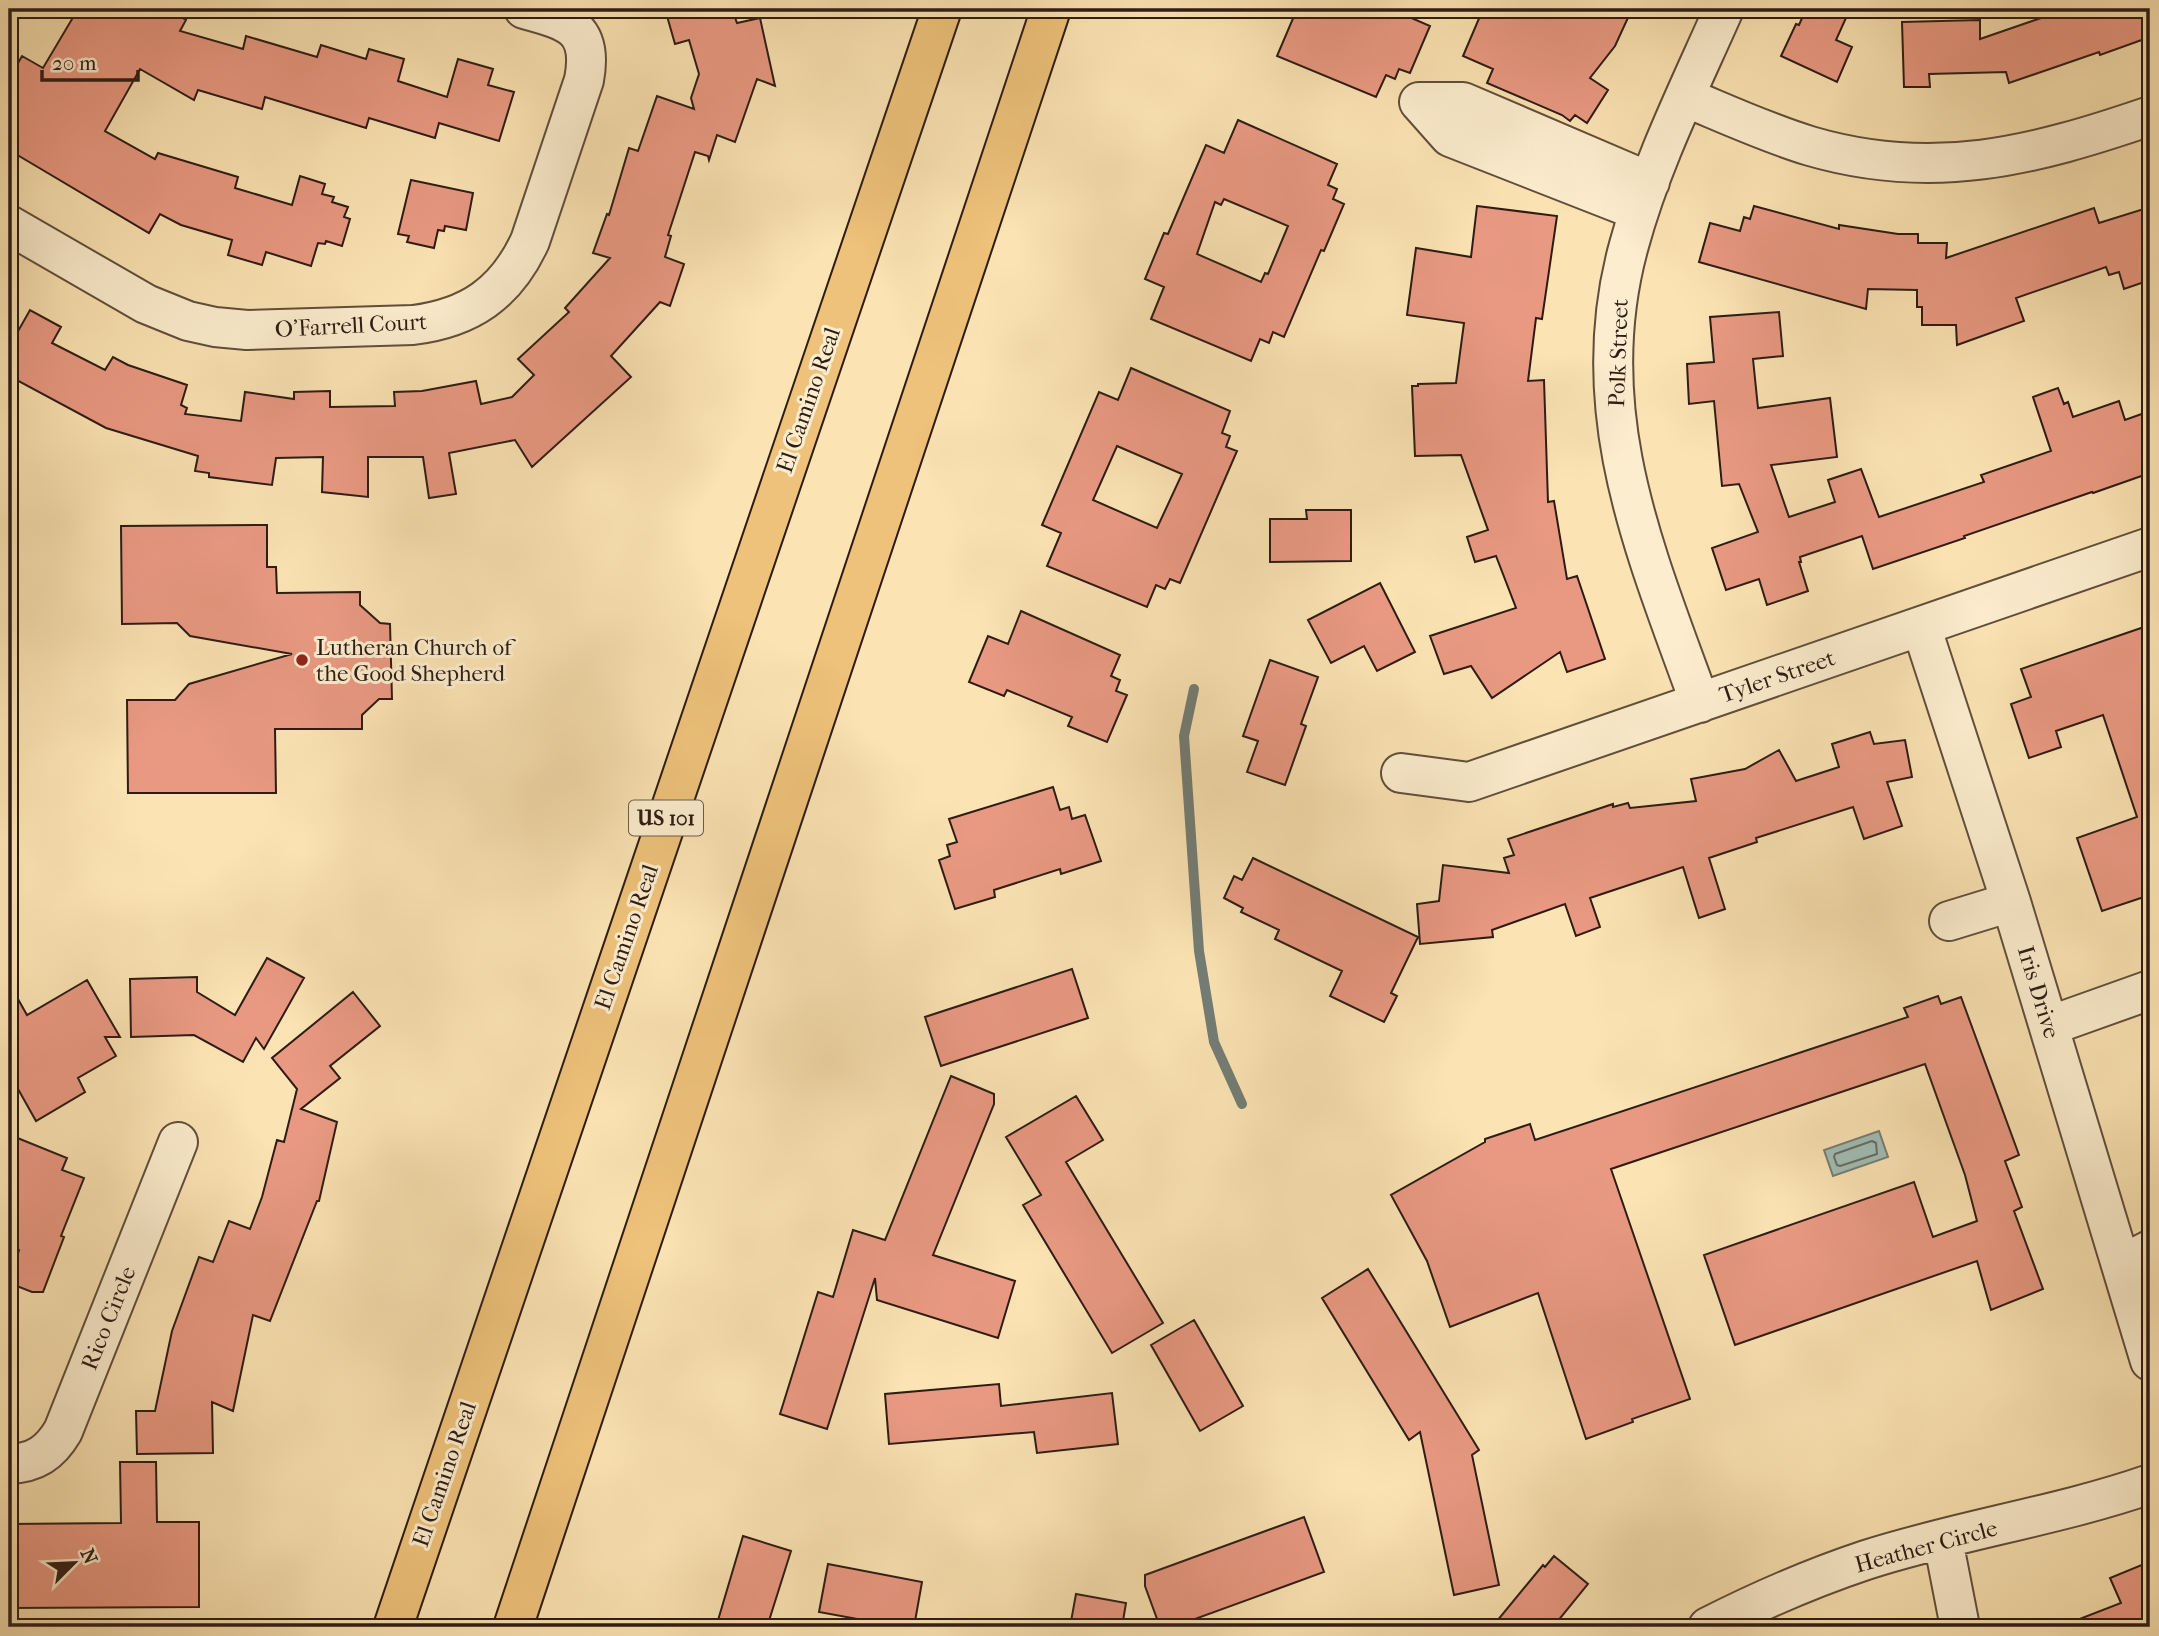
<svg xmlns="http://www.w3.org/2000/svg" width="2159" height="1636" font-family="'IM FELL French Canon',serif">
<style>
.water{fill:#a1bdb5;stroke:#737d75;stroke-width:2}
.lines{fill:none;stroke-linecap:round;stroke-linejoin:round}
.shore{stroke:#676c65;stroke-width:2}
.stream{stroke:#737d75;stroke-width:10}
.building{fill:#e99982;stroke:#2d1c15;stroke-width:2;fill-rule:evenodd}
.minor-casing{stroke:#604e3c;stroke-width:42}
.highway-casing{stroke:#2d1c15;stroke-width:42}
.minor{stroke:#fcedce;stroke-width:38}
.highway{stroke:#eec27a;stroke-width:38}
.poi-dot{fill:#8f2418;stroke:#fcedce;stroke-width:2.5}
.labels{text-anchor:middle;stroke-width:6;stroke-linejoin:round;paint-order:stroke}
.shield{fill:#fcedce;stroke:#6b5b4c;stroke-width:2}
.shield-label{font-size:21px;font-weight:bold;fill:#2d1c15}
.street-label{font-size:23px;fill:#2d1c15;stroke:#fcedce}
.poi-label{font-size:23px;fill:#2d1c15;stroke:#fcedce;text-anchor:start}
</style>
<rect width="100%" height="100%" fill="#fbe3b3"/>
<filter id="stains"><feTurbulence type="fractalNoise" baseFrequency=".00286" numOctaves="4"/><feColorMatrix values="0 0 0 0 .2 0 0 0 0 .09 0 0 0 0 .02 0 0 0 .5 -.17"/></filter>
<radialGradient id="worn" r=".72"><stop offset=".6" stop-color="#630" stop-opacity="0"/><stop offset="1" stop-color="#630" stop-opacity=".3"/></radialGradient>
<path class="water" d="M1879,1131L1888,1157L1833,1176L1824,1150Z"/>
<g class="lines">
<path class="shore" d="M1872,1141L1876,1143L1877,1154L1840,1166L1837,1165L1834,1157L1835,1154Z"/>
<path class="stream" d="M1194,689L1184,736L1199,951L1214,1042L1242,1104"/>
</g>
<path class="building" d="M78,9H167L186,20L180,31L243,49L246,36L317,57L321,45L366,59L369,49L404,59L398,81L447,97L458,59L493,69L488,85L514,92L499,141L439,123L435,138L369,118L366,128L265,97L262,109L198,90L194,100L140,69L105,131L155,159L158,153L238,177L235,188L292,205L300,176L325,184L322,194L334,197L332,202L348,207L344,217L350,219L342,246L326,241L325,244L318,243L311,266L266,252L262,265L228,255L232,240L181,225L160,214L149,233L9,150V79L22,56L43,68Z
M665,9H732L737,23L760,18L775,86L757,79L735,142L717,135L709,160L708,156L695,152L668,235L671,236L665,257L684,264L670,306L660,302L611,356L631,377L532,467L515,440L449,453L456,494L429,498L423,457H368V497L322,492L323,457L276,458L272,485L209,477V473L195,471L198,456L106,428L9,376V347L30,310L61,327L52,343L105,370L113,357L128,365L187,385L181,405L187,408L185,414L241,421L245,392L294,399V392L330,391V407L395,406L394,392L422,391L476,381L481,404L512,397L534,375L518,359L569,312L565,308L610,258L593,253L607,214L609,215L629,148L638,151L657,96L694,109L691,98L699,74L689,40L675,44Z
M1297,9H1366L1387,18L1391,9L1430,26L1410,73L1399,69L1395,79L1386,75L1376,97L1277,56Z
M1483,9H1632L1615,46L1590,78L1608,90L1587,123L1575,115L1570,121L1562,115L1487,83L1493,69L1463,56Z
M1806,9H1850L1836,40L1852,47L1837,82L1781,56L1796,24L1799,25Z
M2067,9H2150V37L2100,55L2099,52L2009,83L2006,72L1929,74L1930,87H1904L1902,22L1980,20V39Z
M1238,120L1337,164L1328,185L1337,189L1333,199L1344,204L1324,251L1321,250L1284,337L1273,332L1269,343L1260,339L1251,361L1151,319L1164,287L1145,279L1164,233L1168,234L1206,145L1224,153ZM1224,199L1288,226L1268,274L1265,273L1261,282L1197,254L1215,202L1221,205Z
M411,180L473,193L466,230L445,226L444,231L438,230L434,248L407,242L409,236L398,234Z
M1477,206L1557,216L1542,319L1536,318L1528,381L1544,380L1548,502L1554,501L1567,579L1577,576L1605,659L1567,672L1560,652L1492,698L1471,666L1444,674L1430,636L1516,608L1496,556L1475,562L1467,537L1488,530L1461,455L1415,456L1412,386H1418V384L1456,383L1464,323L1407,315L1416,248L1471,257Z
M1754,206L1839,229V225L1898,234H1918V243H1947L1946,258L2094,208L2099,223L2150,207V280L2124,289L2119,272L2109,275L2106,267L2016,298L2024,321L1957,345L1956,325H1922V307H1917V290L1868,289L1866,309L1699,262L1710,223L1740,231L1744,217L1750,219Z
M1779,312L1783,356L1753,359L1758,408L1830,398L1837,457L1771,465L1789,517L1835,502L1828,480L1861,469L1879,517L1984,482L1981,475L2051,451L2033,397L2058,388L2064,404L2068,402L2073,417L2119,401L2125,420L2150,411V473L2093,493L2092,492L1964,536L1965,538L1873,569L1862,536L1800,557L1801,562H1799L1808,591L1767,605L1759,579L1726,590L1712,548L1758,532L1739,484L1722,486L1714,401L1689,404L1687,364L1714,362L1710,317Z
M1131,368L1230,411L1222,433L1230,436L1226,447L1237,451L1180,583L1170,579L1165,589L1156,585L1147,607L1047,566L1061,533L1042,525L1099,392L1118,400ZM1117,446L1182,474L1157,528L1093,500Z
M1306,510H1351V561L1270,562V519H1307Z
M267,525V567H276L277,593L360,592V605L380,623L390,624L392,699H379L362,715V729H275L276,793H128L127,700H175L189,684L292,654L190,636L177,623L122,624L121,526Z
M1380,583L1415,652L1377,671L1364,646L1331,663L1308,620Z
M1021,611L1120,655L1111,676L1120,680L1116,691L1127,695L1107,742L1068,726L1072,717L1007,690L1004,696L969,682L988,636L1008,644Z
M2150,625V895L2102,911L2077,838L2137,817L2103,715L2056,731L2061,747L2029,758L2011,704L2031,697L2021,669Z
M1270,660L1318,677L1301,724L1306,726L1285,785L1247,772L1258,741L1243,736Z
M1870,732L1874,744L1905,740L1912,777L1887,782L1902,826L1864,839L1853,807L1756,838L1757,842L1709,858L1725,909L1699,918L1683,867L1590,898L1600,927L1576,936L1565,904L1492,930L1493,937L1420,944L1417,904L1439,901L1443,865L1509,873L1504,858L1514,855L1508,839L1613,804V807L1628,803L1630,808L1696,801L1691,779L1745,769L1779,750L1796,781L1839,767L1832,744Z
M1053,787L1060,810L1069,807L1072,819L1085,815L1101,861L1061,874L1060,869L994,890L995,897L955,909L939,860L950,856L947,845L957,842L949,819Z
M1253,858L1418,937L1391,993L1397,996L1384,1022L1330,996L1342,971L1275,939L1279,930L1241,912L1243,908L1224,898L1234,876L1242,880Z
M267,958L304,978L264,1049L256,1038L243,1062L194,1035L131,1037L130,979L197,977V992L235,1015Z
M1072,969L1088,1018L941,1066L925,1017Z
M87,980L120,1037H105L116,1056L78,1078L85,1092L36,1121L9,1073V983L27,1015Z
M353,992L380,1026L330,1066L340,1078L301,1109L337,1122L319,1201H317L270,1321L253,1315L233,1411L212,1402L213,1453L137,1454L136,1411H155L172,1331L199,1257L213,1262L229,1221L250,1229L262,1197L277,1140L284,1142L297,1089L272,1058Z
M1938,996L1941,1004L1961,997L2019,1155L2005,1161L2022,1207L2014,1211L2043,1289L1991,1310L1977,1261L1735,1345L1704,1255L1914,1182L1933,1237L1977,1221L1965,1175L1925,1064L1611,1169L1690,1399L1632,1419L1633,1422L1586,1439L1538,1293L1450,1327L1427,1261L1391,1195L1485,1142V1139L1530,1124L1535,1140L1908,1017L1904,1008Z
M951,1076L994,1094V1104L933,1255L1015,1281L998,1338L877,1300L875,1278L827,1429L780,1414L818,1292L833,1297L853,1230L885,1240Z
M1076,1096L1103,1140L1066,1162L1163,1323L1112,1353L1023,1205L1041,1195L1006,1137Z
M15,1137L67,1158L62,1170L84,1178L61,1236L64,1237L43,1292H32L9,1283L19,1250L9,1246V1153Z
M1368,1269L1479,1450L1472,1455L1499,1585L1454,1595L1420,1432L1409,1440L1322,1298Z
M1194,1320L1243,1406L1200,1431L1151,1345Z
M999,1384L1001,1406L1112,1393L1118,1444L1037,1453L1034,1432L889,1444L885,1394Z
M120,1462H156L157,1522H199V1607L9,1608V1524L121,1523Z
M1304,1517L1324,1572L1173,1627H1160L1145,1586V1575Z
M743,1536L791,1551L767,1627H716Z
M1554,1556L1588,1584L1553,1627H1492L1543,1565L1545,1567Z
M828,1564L922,1582L914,1627H901L819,1612Z
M2144,1564L2150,1579V1627H2065L2064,1625L2121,1603L2110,1578Z
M1076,1594L1126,1603L1122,1627H1070Z"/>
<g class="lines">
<defs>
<path id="minor" d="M1685,97C1726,114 1767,133 1810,146C1933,182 2033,156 2150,116
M1419,102L1450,137L1639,211
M1419,102H1463L1650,182
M9,225L146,304L188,321L215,327L247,330L413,325C470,318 506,293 530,241L584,80C594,27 568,21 524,9
M1921,626L2011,902L2150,1361
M1700,703C1645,551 1583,410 1629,245C1651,164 1690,86 1724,9
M1401,773L1469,782L2150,547
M1949,921L2011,902
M2049,1026L2150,990
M2121,1265L2150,1250
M9,1464C35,1463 50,1453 63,1431L178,1142
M1943,1540L1960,1627
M1708,1627C1759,1601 1812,1578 1866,1560C1959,1530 2058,1516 2150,1484"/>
<path id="highway" d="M393,1627L942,9
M513,1627L1051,9"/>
</defs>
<use href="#minor" class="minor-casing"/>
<use href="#highway" class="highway-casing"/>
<use href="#minor" class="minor"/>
<use href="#highway" class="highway"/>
</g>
<circle class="poi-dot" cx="302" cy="660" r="7"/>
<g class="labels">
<rect class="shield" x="629" y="800.5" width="74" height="35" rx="5"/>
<g class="shield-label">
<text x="666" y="825">US 101</text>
</g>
<g class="street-label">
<text transform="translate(351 325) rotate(-3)" y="8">O'Farrell Court</text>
<text transform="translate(1618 353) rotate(-88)" y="8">Polk Street</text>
<text transform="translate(808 400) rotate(-71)" y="8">El Camino Real</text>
<text transform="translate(1777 676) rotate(-19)" y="8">Tyler Street</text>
<text transform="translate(626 937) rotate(-71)" y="8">El Camino Real</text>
<text transform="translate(2039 992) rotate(73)" y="8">Iris Drive</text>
<text transform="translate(108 1318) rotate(-68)" y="8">Rico Circle</text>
<text transform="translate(444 1474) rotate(-71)" y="8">El Camino Real</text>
<text transform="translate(1926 1546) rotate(-15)" y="8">Heather Circle</text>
</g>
<g class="poi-label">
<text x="316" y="655">Lutheran Church of<tspan x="316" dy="26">the Good Shepherd</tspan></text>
</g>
</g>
<rect width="2159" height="1636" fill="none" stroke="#fbe3b3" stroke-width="35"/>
<rect x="10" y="10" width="2138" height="1615" fill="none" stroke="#2d1c15" stroke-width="3.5"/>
<rect x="18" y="18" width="2124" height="1601" fill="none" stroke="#2d1c15" stroke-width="2"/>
<g transform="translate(74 1563) rotate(66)" stroke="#fcedce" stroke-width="5" paint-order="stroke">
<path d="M0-5L12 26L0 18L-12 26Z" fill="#2d1c15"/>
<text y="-10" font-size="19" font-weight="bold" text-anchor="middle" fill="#2d1c15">N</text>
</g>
<path d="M42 70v10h96v-10" fill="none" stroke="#2d1c15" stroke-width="3.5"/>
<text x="52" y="70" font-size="21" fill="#2d1c15" stroke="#fcedce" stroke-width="5" paint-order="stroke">20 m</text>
<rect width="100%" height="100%" filter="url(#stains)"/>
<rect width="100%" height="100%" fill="url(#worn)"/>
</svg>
